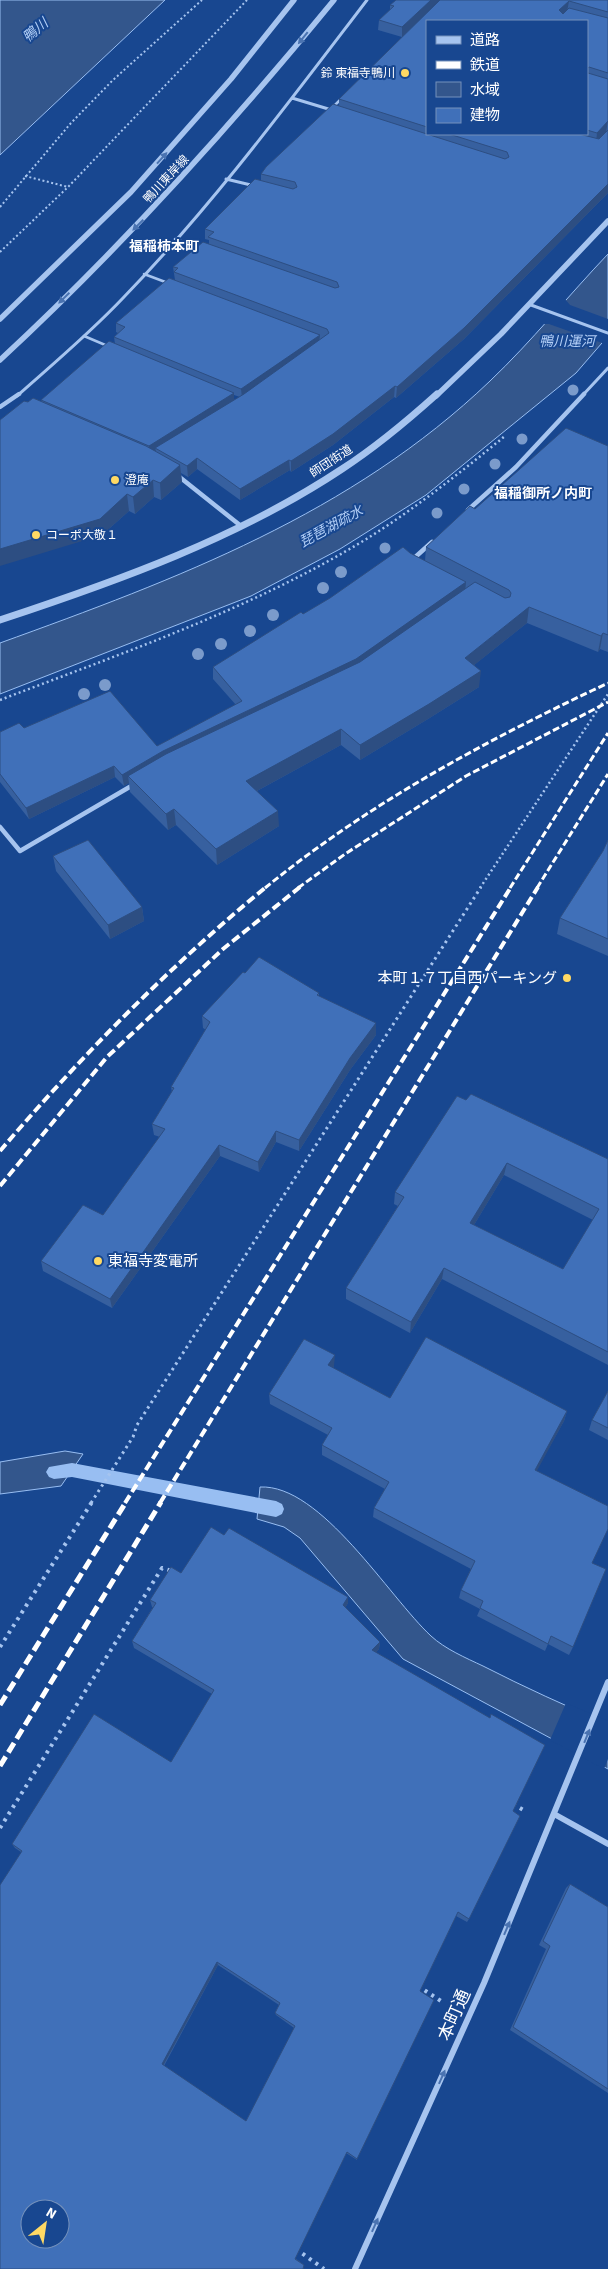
<svg xmlns="http://www.w3.org/2000/svg" width="608" height="2269" font-family="'Source Sans 3','Noto Sans JP',sans-serif">
<style>
.water{fill:#33568c;stroke:#98bef2}
.pier{fill:#184790}
.lines{fill:none;stroke-linecap:round;stroke-linejoin:round}
.stream{fill:#98bef2;fill-rule:evenodd}
.path-far3{stroke:#a6c4ef;stroke-width:2;stroke-dasharray:2 2.5;stroke-linecap:butt}
.path-far2{stroke:#a6c4ef;stroke-width:2.5;stroke-dasharray:2 3;stroke-linecap:butt}
.path-far1{stroke:#a6c4ef;stroke-width:3;stroke-dasharray:2.5 4;stroke-linecap:butt}
.path{stroke:#a6c4ef;stroke-width:4;stroke-dasharray:3 5;stroke-linecap:butt}
.service{stroke:#a6c4ef;stroke-width:2.5}
.minor-far2{stroke:#a6c4ef;stroke-width:3}
.minor-far1{stroke:#a6c4ef;stroke-width:4.5}
.minor{stroke:#a6c4ef;stroke-width:6}
.tertiary-far1{stroke:#a6c4ef;stroke-width:5.5}
.tertiary{stroke:#a6c4ef;stroke-width:7}
.rail-far2{stroke:#fff;stroke-width:3;stroke-dasharray:7 3;stroke-linecap:butt}
.rail-far1{stroke:#fff;stroke-width:4;stroke-dasharray:9 4;stroke-linecap:butt}
.rail{stroke:#fff;stroke-width:5;stroke-dasharray:11 5;stroke-linecap:butt}
.tree{fill:#7b9bcb}
.wall{fill:#37609f;fill-rule:evenodd}
.shaded-wall{fill:#2d4e82}
.building{fill:#4070b9;stroke:#2d4e82;fill-rule:evenodd}
.oneway{fill:#4a73b1}
.poi-dot{fill:#ffd964;stroke:#184790;stroke-width:2}
.labels{text-anchor:middle;stroke-width:4;stroke-linejoin:round;paint-order:stroke}
.far-poi-label{font-size:12px;fill:#fff;stroke:#184790;text-anchor:start}
.far-street-label{font-size:12px;fill:#fff;stroke:#184790}
.far-water-label{font-size:14px;font-style:italic;fill:#b2cef6;stroke:#184790}
.far-neighbourhood-label{font-size:14px;font-weight:bold;fill:#fff;stroke:#184790}
.poi-label{font-size:15px;fill:#fff;stroke:#184790;text-anchor:end}
.near-street-label{font-size:18px;fill:#fff;stroke:#184790}
</style>
<rect width="100%" height="100%" fill="#184790"/>
<path class="water" d="M0,0H165L0,155Z
M608,254V336L576,373L426,495L340,549L251,596L0,694V643C177,579 351,514 490,381C532,341 568,296 608,254Z
M65,1451L83,1454L61,1486L0,1494V1462Z
M260,1487C321,1484 389,1597 431,1636C445,1649 466,1658 483,1666C524,1687 566,1706 608,1724V1769L403,1659L300,1538L284,1527L257,1519Z"/>
<path class="pier" d="M564,298L570,305L608,319V340L605,344L549,324H542Z
M566,1703L608,1721V1759L604,1769L550,1740Z"/>
<g class="lines">
<path class="stream" d="M72,1463L276,1501L282,1504L284,1509L282,1514L276,1517L72,1477L54,1479L49,1477L46,1472L49,1467Z"/>
<path class="path-far3" d="M25,176L68,187
M0,207L71,123L113,80L202,0
M0,252L68,187L247,0"/>
<path class="path-far2" d="M0,700C125,652 254,608 368,538C416,508 461,472 505,436
M480,888L608,694"/>
<path class="path-far1" d="M91,1503L133,1437L137,1425L481,887"/>
<path class="path" d="M0,1647L92,1502
M513,1804L525,1811
M0,1828L162,1568L172,1571
M418,1986L444,2003
M296,2249L324,2269"/>
<path class="service" d="M332,108L343,97
M175,239L201,248
M144,274L168,283
M84,336L110,347"/>
<path class="minor-far2" d="M292,98L335,111
M226,179L255,186
M531,305L608,333
M17,396C53,364 90,333 123,298C212,206 289,102 367,0
M582,396L608,368"/>
<path class="minor-far1" d="M0,407L19,394
M177,475L241,526
M468,510L516,467L584,394
M412,560L432,542
M0,827L20,851L133,785"/>
<path class="minor" d="M554,1814L608,1844
M355,2269L484,1983L608,1682"/>
<path class="tertiary-far1" d="M0,319L131,192L231,79L294,0
M0,360C121,248 230,127 334,0
M436,396L501,334L608,221"/>
<path class="tertiary" d="M0,620C118,581 238,538 342,469C376,447 407,421 437,394"/>
<path class="rail-far2" d="M265,888C369,803 487,740 608,683
M298,888L345,854L466,776L608,702
M510,888L608,733
M537,888L608,774"/>
<path class="rail-far1" d="M0,1151C82,1055 169,967 266,887
M0,1186L107,1057L223,949L300,887
M125,1503L511,887
M160,1503L538,887"/>
<path class="rail" d="M0,1705L126,1502
M0,1766L161,1502"/>
</g>
<g class="tree">
<circle cx="573" cy="390" r="5.5"/>
<circle cx="522" cy="439" r="5.5"/>
<circle cx="495" cy="464" r="5.5"/>
<circle cx="464" cy="489" r="5.5"/>
<circle cx="437" cy="513" r="5.5"/>
<circle cx="385" cy="548" r="5.5"/>
<circle cx="341" cy="572" r="6"/>
<circle cx="323" cy="588" r="6"/>
<circle cx="273" cy="615" r="6"/>
<circle cx="250" cy="631" r="6"/>
<circle cx="221" cy="644" r="6"/>
<circle cx="198" cy="654" r="6"/>
<circle cx="105" cy="685" r="6"/>
<circle cx="84" cy="694" r="6"/>
</g>
<path class="wall" d="M608,0V193L464,339L396,398L394,397L333,445L291,472L290,470L240,500L197,469L188,477L181,473L182,482L161,500L154,497L135,514L129,511L102,535L28,402L42,401L41,400L115,344L114,337L118,333L116,332V323L175,280L173,267L209,244V240L205,239V229L261,181V174L339,106V99L402,37L378,30L379,20L390,10V5ZM427,21H587V134H427ZM234,395L240,397L234,400Z
M608,446V652L600,649L598,652L527,623L474,665L479,687L428,719L360,760L341,745L257,791L279,826L217,865L176,825L168,830L130,792L129,783L124,786L115,777L29,819L0,782V732L24,728L157,746L236,705L213,679V667L410,553L425,561L426,547L475,509Z
M608,840V956L557,934L560,918L603,851Z
M53,856L142,907L144,921L110,939L56,871Z
M245,973L319,993V996L376,1035L350,1070L299,1151L276,1142L259,1172L220,1156L112,1308L43,1271L41,1261L103,1215L160,1137L154,1135L152,1124L172,1092L171,1087L206,1030L203,1028L202,1016Z
M466,1100L608,1159V1365L442,1279L410,1333L346,1299V1288L398,1206L394,1204L395,1192ZM504,1175L593,1220L563,1269L474,1225Z
M334,1366L333,1368L390,1398L567,1411L564,1421L536,1471L593,1563L573,1647L569,1655L548,1644L545,1651L477,1616L480,1609L459,1598L461,1590L471,1569L373,1517L374,1508L385,1489L322,1455V1445L328,1435L270,1404L269,1394Z
M608,1391V1440L589,1430L592,1420Z
M181,1573L348,1603L345,1608L380,1642L379,1649L376,1652L513,1811L469,1919L467,1922L456,1916L420,1991L357,2159V2160L346,2153L295,2258L304,2265L0,2269L21,1852L15,1848L12,1844L171,1762L212,1694L134,1648L132,1641L153,1607H152L150,1600ZM218,1965L279,2005L275,2013L276,2015L294,2028L246,2121L164,2066Z
M570,1884L608,1907V2093L510,2030L546,1949L539,1945L566,1888Z"/>
<path class="shaded-wall" d="M431,0H441L402,37V27Z
M569,1L567,12L558,21L559,10Z
M608,121L606,132L596,143L597,133Z
M608,184V193L464,339L396,398L397,387Z
M320,335L319,344L242,398L241,389Z
M395,386L394,397L333,445L291,472V461Z
M234,393V402L155,448L156,451L149,455V446Z
M197,458V469L188,477L187,466Z
M289,460L290,470L240,500V489Z
M180,465L182,482L161,500L160,483Z
M153,480L154,497L135,514L133,497Z
M127,494L129,511L102,535L0,566V549Z
M466,582L465,594L356,670L128,776L129,783L124,786L122,775L163,751Z
M529,607L527,623L463,674L465,658Z
M603,633L600,649L598,652L601,636Z
M481,671L479,687L428,719L360,760V745Z
M341,729V745L246,797V781Z
M114,766L115,777L29,819L26,808Z
M174,809L176,825L168,830L166,814Z
M278,811L279,826L217,865L216,849Z
M142,907L144,921L110,939L108,925Z
M376,1023V1035L350,1070L299,1151V1140L350,1058Z
M276,1131V1142L259,1172L258,1162Z
M219,1145L220,1156L112,1308L110,1299Z
M507,1163L504,1175L468,1235L470,1223Z
M444,1268L442,1279L410,1333L411,1322Z
M335,1355L334,1366L328,1376V1365Z
M567,1411L564,1421L532,1480L535,1470Z
M348,1597V1603L343,1612V1605Z
M380,1642L379,1649L372,1657V1650Z
M217,1962L218,1965L163,2066L162,2064Z"/>
<path class="building" d="M396,0H431L402,27L379,20L394,6L390,5Z
M440,0H608V12L569,1L559,10L563,14L569,8L608,18V73L589,67L587,69V21H427V127L339,99Z
M587,72L588,73L608,79V121L597,133L587,130Z
M333,104L505,159L509,157L507,152L449,134H579L599,139L608,130V184L464,328L397,387L395,386L333,434L291,461L289,460L240,489L197,458L187,466L155,448L244,394L329,333L327,329L174,272L178,268L173,267L203,242L335,288L339,287L337,282L208,237L214,232L205,229L255,179L293,189L297,187L295,182L261,174L266,167Z
M169,278L320,335L241,389L114,337L125,327L116,323Z
M109,341L234,393L149,446L41,400Z
M33,398L146,446L180,465L160,483L153,480L133,497L127,494L100,519L0,549V420L24,401L28,402Z
M566,428L608,446V635L603,633L601,636L529,607L465,658L481,671L429,704L360,745L341,729L246,781L278,811L216,849L174,809L166,814L128,776L166,754L360,662L475,582L505,598L510,597L511,593L509,590L426,547L470,506L475,509Z
M403,547L410,553L466,582L356,659L163,751L122,775L114,766L26,808L0,774V732L19,723L24,728L110,691L157,746L242,701L213,667L301,612L303,614L330,598Z
M88,840L142,907L108,925L53,856Z
M608,840V939L560,918L603,851Z
M259,957L319,993L317,995L376,1023L350,1058L299,1140L276,1131L258,1162L219,1145L110,1299L41,1261L83,1205L103,1215L165,1129L152,1124L174,1088L171,1087L210,1022L202,1016L243,972L245,973Z
M471,1094L608,1159V1352L444,1268L411,1322L346,1288L404,1197L395,1192L457,1096L466,1100ZM507,1163L599,1209L563,1269L470,1223Z
M426,1337L567,1411L535,1470L608,1506V1529L592,1563L606,1569L573,1647L551,1636L548,1644L480,1608L483,1601L461,1590L475,1561L374,1508L389,1482L322,1445L332,1428L269,1394L304,1339L335,1355L328,1365L390,1398Z
M608,1391V1428L592,1420Z
M211,1527L224,1535L229,1528L348,1597L343,1605L380,1642L372,1650L490,1718L491,1714L545,1745L513,1811L520,1816L469,1919L458,1912L420,1991L434,2000L357,2159L347,2152L295,2259L304,2265L303,2269H0V1885L22,1851L12,1844L94,1714L171,1762L214,1690L132,1641L156,1603L150,1600L171,1567L181,1573ZM217,1962L280,2003L275,2013L295,2026L246,2121L162,2064ZM30,2209H60V2239H30Z
M570,1884L608,1907V2089L513,2027L550,1946L543,1941Z"/>
<defs><path id="oneway-solid" d="M-6-.8H1V-3.2L6.5 0L1 3.2V.8H-6Z" transform="scale(1.25)"/></defs>
<g class="oneway">
<use href="#oneway-solid" transform="translate(303 38) rotate(129)"/>
<use href="#oneway-solid" transform="translate(162 158) rotate(-48)"/>
<use href="#oneway-solid" transform="translate(138 225) rotate(135)"/>
<use href="#oneway-solid" transform="translate(64 298) rotate(136)"/>
<use href="#oneway-solid" transform="translate(587 1736) rotate(-68)"/>
<use href="#oneway-solid" transform="translate(507 1928) rotate(-67)"/>
<use href="#oneway-solid" transform="translate(442 2077) rotate(-66)"/>
<use href="#oneway-solid" transform="translate(375 2225) rotate(-66)"/>
</g>
<g class="poi-dot">
<circle cx="405" cy="73" r="5"/>
<circle cx="115" cy="480" r="5"/>
<circle cx="36" cy="535" r="5"/>
<circle cx="567" cy="978" r="5"/>
<circle cx="98" cy="1261" r="5"/>
</g>
<g class="labels">
<g class="far-poi-label">
<text x="395" y="77" text-anchor="end">鈴 東福寺鴨川</text>
<text x="125" y="484">澄庵</text>
<text x="46" y="539">コーポ大敬１</text>
</g>
<g class="far-street-label">
<text transform="translate(166 179) rotate(-47)" y="4">鴨川東岸線</text>
<text transform="translate(331 461) rotate(-33)" y="4">師団街道</text>
</g>
<g class="far-water-label">
<text transform="translate(35 30) rotate(-40)" y="5">鴨川</text>
<text x="567" y="346">鴨川運河</text>
<text transform="translate(331 526) rotate(-29)" y="5">琵琶湖疏水</text>
</g>
<g class="far-neighbourhood-label">
<text x="164" y="251">福稲柿本町</text>
<text x="543" y="498">福稲御所ノ内町</text>
</g>
<g class="poi-label">
<text x="557" y="983">本町１７丁目西パーキング</text>
<text x="108" y="1266" text-anchor="start">東福寺変電所</text>
</g>
<g class="near-street-label">
<text transform="translate(454 2015) rotate(-66)" y="6">本町通</text>
</g>
</g>
<rect x="426" y="20" width="162" height="115" fill="#184790" stroke="#7491bc"/>
<rect x="436" y="36" width="25" height="8" fill="#a6c4ef" stroke="#7491bc"/>
<text x="470" y="45" font-size="15" fill="#ffffff">道路</text>
<rect x="436" y="61" width="25" height="8" fill="#ffffff" stroke="#7491bc"/>
<text x="470" y="70" font-size="15" fill="#ffffff">鉄道</text>
<rect x="436" y="82" width="25" height="15" fill="#33568c" stroke="#7491bc"/>
<text x="470" y="95" font-size="15" fill="#ffffff">水域</text>
<rect x="436" y="108" width="25" height="15" fill="#4070b9" stroke="#7491bc"/>
<text x="470" y="120" font-size="15" fill="#ffffff">建物</text>
<g transform="translate(45 2224) rotate(30)"><circle r="24" fill="#184790" stroke="#7491bc"/>
<path d="M0-4L9 19L0 12L-9 19Z" fill="#ffd964"/>
<text y="-8" font-size="14" font-weight="bold" text-anchor="middle" fill="#ffffff">N</text>
</g>
</svg>
